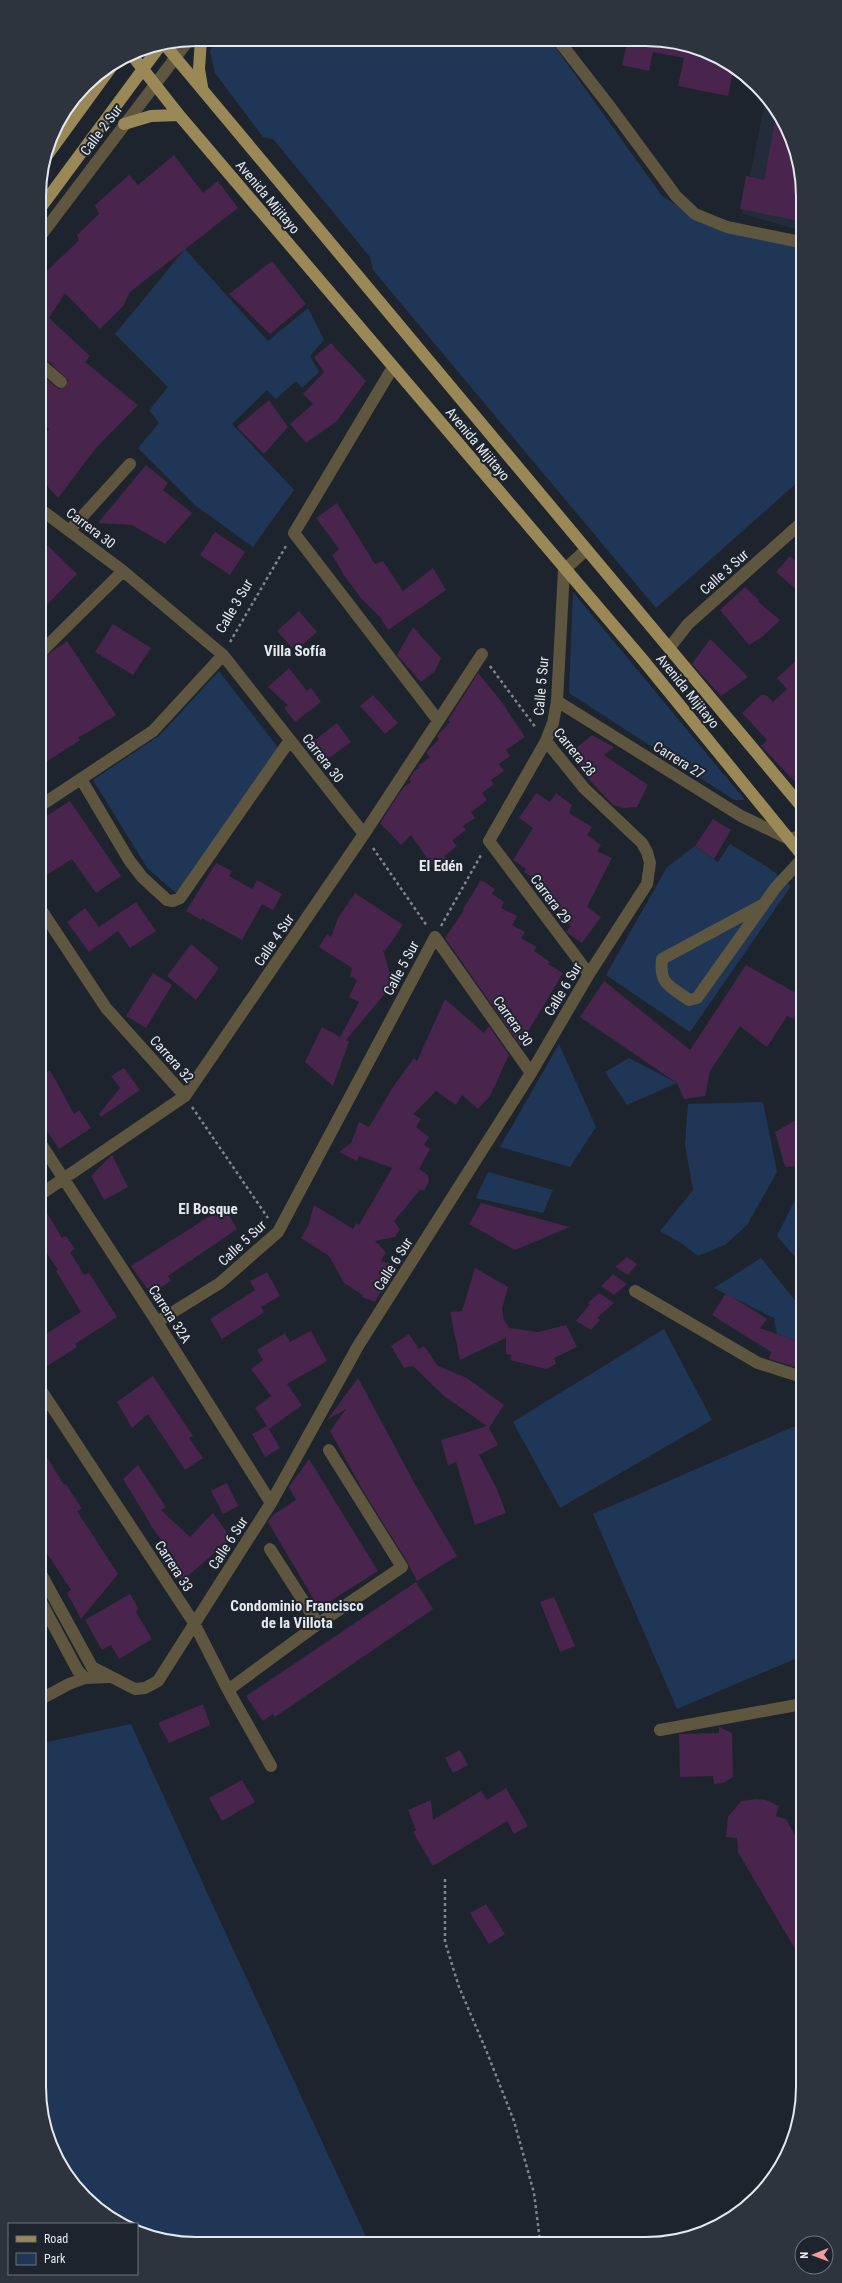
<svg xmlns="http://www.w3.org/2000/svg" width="842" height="2283" font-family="'Roboto Condensed',sans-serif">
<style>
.built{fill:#222c3a}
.green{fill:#203656}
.building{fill:#49244c}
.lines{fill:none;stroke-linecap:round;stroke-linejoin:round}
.path{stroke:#80858d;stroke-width:2.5;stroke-dasharray:3 3;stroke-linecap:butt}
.minor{stroke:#5f563f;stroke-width:12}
.major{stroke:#9b8857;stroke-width:12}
.labels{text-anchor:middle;stroke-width:4;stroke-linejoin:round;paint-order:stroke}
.street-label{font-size:14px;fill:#e5e9ef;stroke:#1e242d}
.neighbourhood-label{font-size:15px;font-weight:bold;fill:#e5e9ef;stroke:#1e242d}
.rim{fill:none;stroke:#e5e9ef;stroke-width:2}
</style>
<rect width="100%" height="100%" fill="#1e242d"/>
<path class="built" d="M766,97L787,126L800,165V230L742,214Z"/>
<path class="green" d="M217,39L551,41L662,196L712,226L800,247V480L656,608L373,270L370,257L273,139L263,137L215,73L210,51Z
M185,249L268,341L308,308L324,340L310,356L319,372L302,388L296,381L276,399L267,390L232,424L294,490L253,547L196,506L138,448L159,423L149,410L168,387L115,334Z
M573,592L745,800H734L569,693Z
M219,671L279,749L177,894L148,869L93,780L160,735Z
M730,844L769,868L791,886L690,1032L606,975L667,867L695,846L718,862Z
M559,1044L596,1127L570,1167L500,1147Z
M629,1058L677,1083L627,1105L605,1072Z
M763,1102L777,1172L747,1225L725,1245L698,1256L681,1243L660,1231L693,1190L685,1145L688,1104Z
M488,1172L553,1190L543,1213L476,1198Z
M801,1188V1264L777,1236Z
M761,1258L802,1309V1343L777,1334L774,1318L714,1288Z
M664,1329L712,1420L560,1508L513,1422Z
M802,1423V1656L677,1709L593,1514Z
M131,1724L209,1897L368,2241H166L137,2231V2224H121L85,2198L60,2165L42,2118V1743Z"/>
<path class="building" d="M627,42H677L724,60L734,68L728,96L678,86L684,58L653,52L649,71L622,65Z
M777,112L787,126L800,165V221L740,209L746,176L764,180Z
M174,155L203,193L218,181L238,208L130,292L123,306L100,329L65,293L49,318L90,356L85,362L138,405L96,448L58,498L40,478V442L49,429L40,420V374L59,389L66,387L68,380L45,358L40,357L39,279L79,240L77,235L99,214L95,205L129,175L138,185Z
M272,261L306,304L270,334L229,294Z
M331,343L366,381L337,421L306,443L290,424L313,404L303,394L324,372L314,357Z
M269,400L288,427L264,454L237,427Z
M146,465L168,483L163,490L192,513L165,544L132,525L98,523Z
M337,503L375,564L383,561L403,591L433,568L446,590L388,630L380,617L361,598L346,578L332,555L339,549L316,518Z
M215,532L245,552L230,575L200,555Z
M40,538L77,574L40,612Z
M790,556L800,566L801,594L776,572Z
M745,587L759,600L757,601L780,620L762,637L749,645L720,610Z
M299,611L317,632L295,651L277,631Z
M113,624L151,648L133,675L95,652Z
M413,627L441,658L435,671L421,682L397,655Z
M710,639L748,677L721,696L692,664Z
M67,641L116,715L78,738L80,740L40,766V660Z
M801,656V788L761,746L767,740L742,713L761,695H766L773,702L787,689L777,678Z
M289,668L307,691L311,688L321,702L295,722L284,708L288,705L268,687Z
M478,673L501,701L525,737L506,750L510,756L499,764L504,771L491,780L494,784L482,793L487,800L471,812L475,818L463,826L466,830L452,840L457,846L444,856L448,862L436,871L411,835L401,845L380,823L403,788L411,782L409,780L414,771L419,768L418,766L430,757L426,753L439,739L437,736L450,722L448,720Z
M373,695L398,723L385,734L360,706Z
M337,723L351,742L325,761L311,743Z
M592,735L614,747L604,755L648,785L637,807L623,808L613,805L578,768L583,759L574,750Z
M536,793L550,802L556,793L572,805L569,813L592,827L587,835L601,845L597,851L612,858L587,907L601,917L582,943L566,932L571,926L557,917L561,911L546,903L549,893L536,886L538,881L524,872L526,869L513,860L533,828L519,818Z
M70,801L121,876L96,893L72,859L40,879V820Z
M713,819L731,830L714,859L695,846Z
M216,863L232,871L229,876L252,889L257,880L282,894L273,910L262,904L242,940L202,918L201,920L186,911Z
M481,880L495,889L492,894L504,902L501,908L517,916L512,925L525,932L521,938L537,947L534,951L550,962L548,964L563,973L520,1045L445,938L464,910L463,909Z
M355,893L403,925L385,951L383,950L393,984L346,1040L349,1042L333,1086L305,1062L322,1027L340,1037L359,1002L349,997L357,980L350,976L352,968L319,947L327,934L331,937L338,918Z
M136,902L156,931L130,948L118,931L89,952L67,922L85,908L99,927Z
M191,944L219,968L196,1000L167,976Z
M746,965L801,996V1001L794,1019L787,1016L767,1047L740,1026L710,1071L705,1096L684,1099L677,1083L580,1017L604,981L690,1050Z
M153,973L172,985L146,1028L126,1016Z
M445,999L484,1033L489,1026L509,1055L490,1096L478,1109L462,1095L456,1105L436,1091L413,1114L421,1119L416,1127L429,1137L424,1145L430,1149L419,1169L428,1175L429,1182L424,1190H420L394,1221L400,1229L395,1237L375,1241L386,1252L381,1261L395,1265L375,1302L362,1297L363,1295L344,1283L329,1256L301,1238L308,1226L314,1205L353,1229L356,1223L359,1225L392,1168L359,1156L357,1161L339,1152L351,1143L359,1122L369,1127L393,1087L414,1058L417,1061Z
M124,1068L140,1090L101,1117L99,1114L120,1088L111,1076Z
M50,1070L74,1114L79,1110L91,1128L59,1149L41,1122V1077Z
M799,1118L801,1128V1166L785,1167L775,1132Z
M112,1155L128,1187L104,1200L91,1176Z
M41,1203L62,1238L66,1236L75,1249L70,1252L84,1275L89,1273L117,1317L75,1344L77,1347L41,1370V1337L81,1312L56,1271L58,1270L41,1245Z
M481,1203L570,1227L515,1250L469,1224Z
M224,1207L237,1229L168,1276L171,1281L151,1294L131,1266Z
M627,1257L637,1264L628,1275L615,1267Z
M475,1268L508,1287L502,1309L504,1320L509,1328L538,1332L566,1325L577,1347L554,1358L556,1364L546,1369L510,1360L511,1355L506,1354V1338L460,1360L450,1312L462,1311Z
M267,1272L280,1296L261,1307L264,1312L222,1339L210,1319L255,1290L250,1281Z
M613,1274L627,1284L614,1295L601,1286Z
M599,1293L614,1303L597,1318L600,1320L591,1330L576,1321L590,1304L588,1303Z
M726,1293L767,1319L760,1328L802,1343V1369L769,1359L771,1352L712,1315Z
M311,1331L327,1361L287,1384L302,1405L269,1429L255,1408L271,1396L251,1369L263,1360L257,1350L285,1333L290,1342Z
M409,1334L419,1349L424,1346L438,1366L467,1378L504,1405L489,1428L498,1445L479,1455L496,1487L506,1513L475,1525L456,1462L448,1465L441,1440L487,1426L444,1396L413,1366L404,1368L391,1346Z
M153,1376L193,1436L189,1438L203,1458L185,1470L148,1414L132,1428L117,1402Z
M358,1378L416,1486L457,1556L417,1581L408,1563L365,1494L330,1431L346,1409L327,1420Z
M267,1426L280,1448L265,1457L252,1434Z
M41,1447L64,1485L66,1484L82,1509L77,1511L118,1574L81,1619L67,1593L71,1590L46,1552L41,1550Z
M309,1459L378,1571L319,1608L268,1522L273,1515L296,1500L289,1487Z
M138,1465L166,1507L161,1510L190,1537L213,1513L231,1538L219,1552L218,1550L182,1581L167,1563L174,1557L154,1530L123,1479Z
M227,1483L238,1506L223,1514L211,1491Z
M416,1582L433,1609L275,1717L273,1714L263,1721L246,1696Z
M130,1594L138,1608L136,1612L152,1639L119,1659L111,1645L102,1650L85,1620Z
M554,1597L575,1646L560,1652L540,1602Z
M203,1704L210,1725L169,1743L158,1723Z
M719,1727L732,1733L733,1777L723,1783L714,1784L713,1776L680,1777L679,1734L719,1733Z
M460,1750L468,1765L453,1773L445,1758Z
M242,1780L255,1802L222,1821L209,1798Z
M506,1788L528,1826L514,1834L507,1821L433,1866L413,1832L416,1830L408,1810L431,1800L433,1820L481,1791L487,1800Z
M756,1799L766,1800L779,1806L776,1816L786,1819L802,1848V1961L738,1852L737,1838L726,1837L728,1817L741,1801Z
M486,1904L505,1934L489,1944L470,1913Z"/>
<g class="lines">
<path class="path" d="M230,642L286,546
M490,666L536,728
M373,848L427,926
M441,926L481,855
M192,1107L268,1218
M445,1879V1942L459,1987L486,2050L514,2121L534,2193L540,2241"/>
<path class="minor" d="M559,41L611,108L676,196L695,214L727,227L800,242
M39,238L188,41
M40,364L61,382
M393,367L294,533L437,719
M40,509L123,571L223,655L364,834
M70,530L130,464
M586,550L564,570L557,701L553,723L546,741L489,841L589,974
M670,647L688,624L800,524
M40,653L123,571
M557,701L741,816L789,839L801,836
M81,779L129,860L142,877L167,900L173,901L180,898L290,740
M40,806L153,731L223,655
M764,904L662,959C659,985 670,986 689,1000L697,998L776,887L801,860
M40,908L106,1008L185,1096
M41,1144L157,1322L271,1503
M41,1194L185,1096L364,834L482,654
M635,1291L758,1363L802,1377
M157,1322L220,1283L278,1232L435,937L531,1073
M41,1390L194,1623L228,1690L271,1766
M270,1549L318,1624
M41,1574L92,1667L135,1689L145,1688L158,1681L271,1503L358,1346L531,1073L589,974L647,884L650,863L647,852L642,843L584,788L546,741
M41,1602L78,1671L85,1678L109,1677
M228,1690L318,1624L402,1567L329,1450
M41,1699L69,1684L85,1678
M660,1730L802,1704"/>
<path class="major" d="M201,39L199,69L202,87
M165,45L801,806
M131,54L179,115L643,660L801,854
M124,124L151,116L179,115
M48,154L112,66
M39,210L160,46"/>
</g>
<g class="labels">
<g class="street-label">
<text transform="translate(101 130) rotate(-53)" y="5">Calle 2 Sur</text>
<text transform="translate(268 197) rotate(50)" y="5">Avenida Mijitayo</text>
<text transform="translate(478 444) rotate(50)" y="5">Avenida Mijitayo</text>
<text transform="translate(91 528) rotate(37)" y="5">Carrera 30</text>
<text transform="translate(724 572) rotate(-42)" y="5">Calle 3 Sur</text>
<text transform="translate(234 606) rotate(-60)" y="5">Calle 3 Sur</text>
<text transform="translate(541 686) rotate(-85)" y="5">Calle 5 Sur</text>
<text transform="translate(688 691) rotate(51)" y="5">Avenida Mijitayo</text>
<text transform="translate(575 752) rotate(51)" y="5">Carrera 28</text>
<text transform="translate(323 758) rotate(52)" y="5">Carrera 30</text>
<text transform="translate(679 760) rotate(32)" y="5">Carrera 27</text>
<text transform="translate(551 899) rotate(53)" y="5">Carrera 29</text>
<text transform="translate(274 940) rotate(-56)" y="5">Calle 4 Sur</text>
<text transform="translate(401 968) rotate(-62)" y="5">Calle 5 Sur</text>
<text transform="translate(563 989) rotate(-59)" y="5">Calle 6 Sur</text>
<text transform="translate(513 1021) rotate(55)" y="5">Carrera 30</text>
<text transform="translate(172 1059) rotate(48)" y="5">Carrera 32</text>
<text transform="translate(242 1243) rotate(-43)" y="5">Calle 5 Sur</text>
<text transform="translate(393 1264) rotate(-58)" y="5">Calle 6 Sur</text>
<text transform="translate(170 1314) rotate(57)" y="5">Carrera 32A</text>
<text transform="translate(228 1543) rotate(-57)" y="5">Calle 6 Sur</text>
<text transform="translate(174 1566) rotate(57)" y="5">Carrera 33</text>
</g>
<g class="neighbourhood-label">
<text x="295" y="656">Villa Sofía</text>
<text x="441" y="871">El Edén</text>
<text x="208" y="1214">El Bosque</text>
<text x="297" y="1611">Condominio Francisco<tspan x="297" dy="17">de la Villota</tspan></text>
</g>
</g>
<path d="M0 0H842V2283H0ZM196 46H646A150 150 0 0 1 796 196V2087A150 150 0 0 1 646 2237H196A150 150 0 0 1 46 2087V196A150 150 0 0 1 196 46Z" fill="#2e343d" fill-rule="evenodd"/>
<path class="rim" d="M196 46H646A150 150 0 0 1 796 196V2087A150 150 0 0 1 646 2237H196A150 150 0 0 1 46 2087V196A150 150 0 0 1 196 46Z"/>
<rect x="8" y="2223" width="130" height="52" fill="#1e242d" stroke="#6e737b"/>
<rect x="16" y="2236" width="20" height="6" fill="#9b8857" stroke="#6e737b"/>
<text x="44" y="2243" font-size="12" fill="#e5e9ef">Road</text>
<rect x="16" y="2253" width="20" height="12" fill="#203656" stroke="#6e737b"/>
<text x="44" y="2263" font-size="12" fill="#e5e9ef">Park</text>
<g transform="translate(814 2255) rotate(269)"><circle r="19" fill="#1e242d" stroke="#6e737b"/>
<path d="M0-3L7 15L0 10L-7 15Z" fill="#f59b9b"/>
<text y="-6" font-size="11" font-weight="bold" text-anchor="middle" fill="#e5e9ef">N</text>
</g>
</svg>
